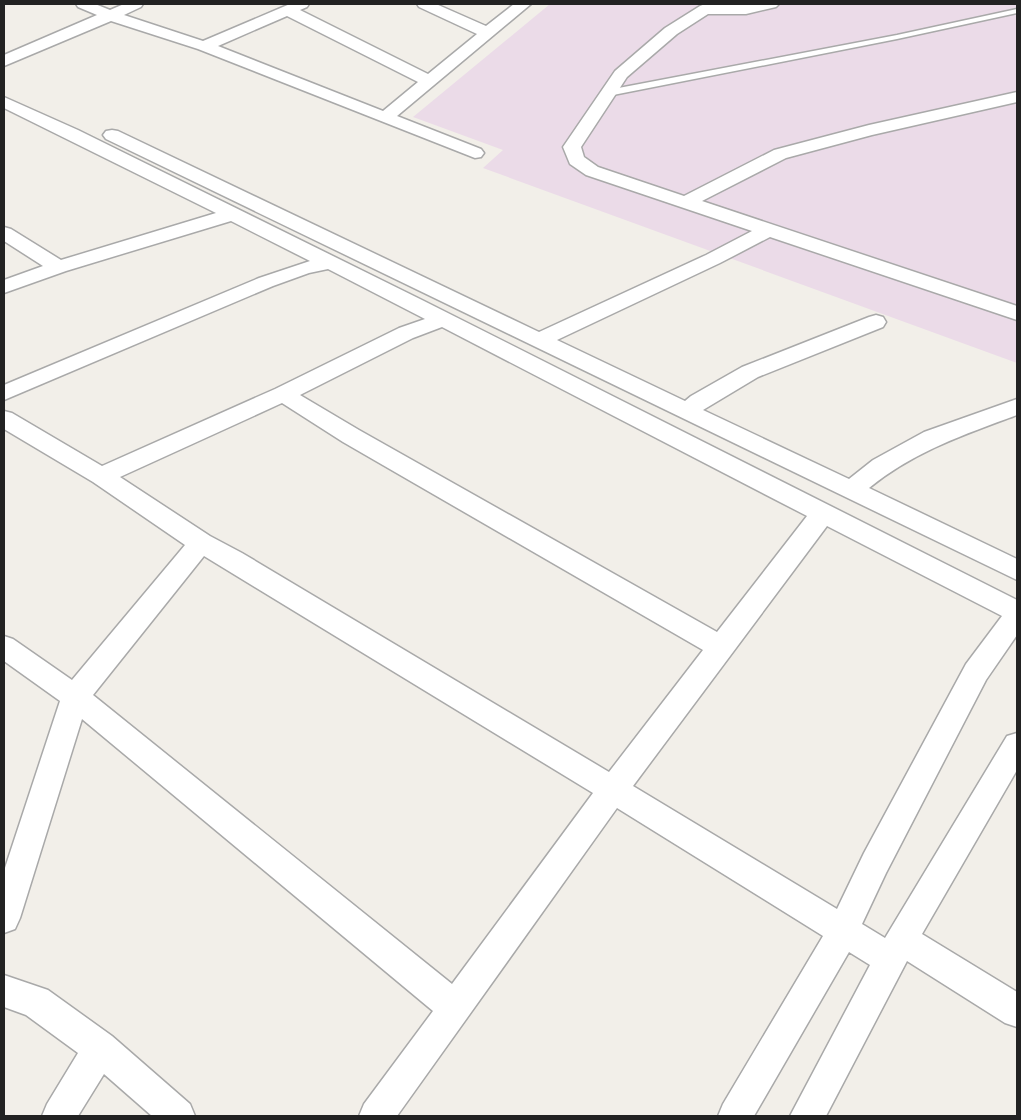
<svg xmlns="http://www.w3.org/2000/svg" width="1021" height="1120" font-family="'Roboto Condensed',sans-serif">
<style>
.industrial{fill:#ebdbe8}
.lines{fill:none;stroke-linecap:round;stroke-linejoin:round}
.service-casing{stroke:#a9a9a9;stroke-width:3}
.minor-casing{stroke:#a9a9a9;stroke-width:3}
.service{fill:#fff;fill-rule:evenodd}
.minor{fill:#fff;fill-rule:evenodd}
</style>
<rect width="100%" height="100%" fill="#f2efe9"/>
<path class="industrial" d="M550,4H1017V363L483,168L503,150L413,117Z"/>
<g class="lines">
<defs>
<path id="service" d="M1017,9V13L897,39L608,96L604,93L608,90L897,35Z"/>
<path id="minor" d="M76,4H95L110,10L124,4H143L141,7L124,15L203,41L290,4H309L307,7L300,10L428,74L477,34L419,7L417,4H436L486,26L514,4H531L397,116L481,149L484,153L481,157L475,158L198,49L111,21L4,66V55L97,15L78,7ZM287,16L418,82L383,111L218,46Z
M705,4H779L776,7L746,14H708L677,34L627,77L581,147L584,157L598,167L684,196L774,150L869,125L1017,92V102L872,135L786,158L702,201L1017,306V320L770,237L720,263L557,340L685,401L691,396L742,367L869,317L876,315L883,317L886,322L883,327L758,377L703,410L849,479L873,460L924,432L1017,399V415C963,435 915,451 869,488L1017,559V580L106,139L103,135L106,131L112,130L118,131L539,332L706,255L752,231L586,175L570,164L563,147L615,71L665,28L700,6Z
M4,97L78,130L422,300L1017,600V635L986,680L886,873L862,924L885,938L1007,736L1017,733V770L922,934L1017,992V1027L1005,1023L907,961L826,1116H790L870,965L849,952L754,1116H718L723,1104L823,936L617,808L397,1116H359L364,1104L433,1011L82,719L20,918L15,929L4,933V871L60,701L4,661V636L13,639L72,680L185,545L93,482L4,429V411L12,413L102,466L275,389L399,328L425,319L328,269L309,273L273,286L4,400V385L259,278L310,261L231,221L66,271L4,293V280L43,266L4,241V227L11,229L61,260L216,213L4,108ZM442,327L807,516L717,632L359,430L300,395L413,338ZM282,403L343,442L703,650L609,772L242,553L210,536L120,477ZM827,526L1002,616L966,664L864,853L837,909L633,786ZM204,556L593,793L452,984L93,695Z
M4,975L48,990L112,1036L190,1104L195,1116H152L104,1074L78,1116H42L47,1104L78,1053L26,1015L4,1007Z"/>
</defs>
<use href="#service" class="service-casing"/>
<use href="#minor" class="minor-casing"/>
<use href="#service" class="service"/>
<use href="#minor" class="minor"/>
</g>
<rect width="1021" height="1120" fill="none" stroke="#222222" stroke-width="10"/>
</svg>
